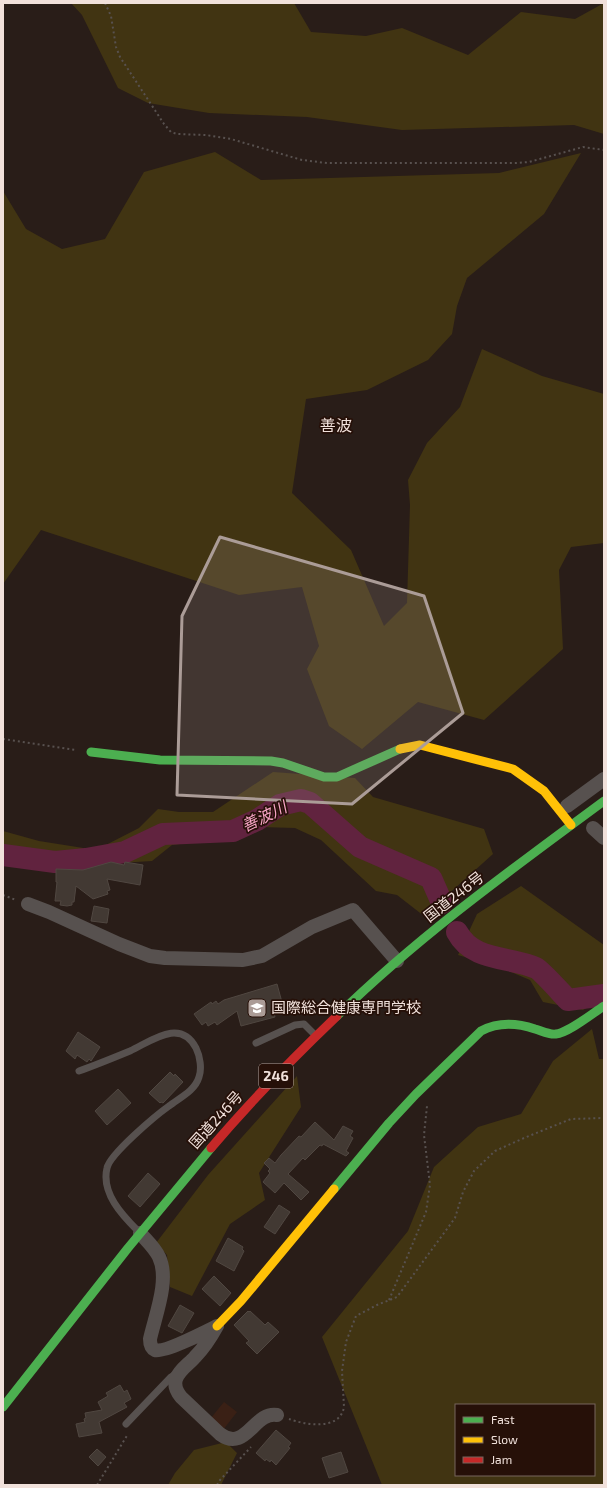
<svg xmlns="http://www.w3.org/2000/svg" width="607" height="1488" font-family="'Exo 2','Noto Sans JP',sans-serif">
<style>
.built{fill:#3a2015}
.green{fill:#413412;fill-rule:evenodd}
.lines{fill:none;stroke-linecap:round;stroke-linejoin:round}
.river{stroke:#61233f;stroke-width:22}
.building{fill:#423933;stroke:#504741}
.path{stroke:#58514f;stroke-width:2;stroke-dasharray:2 3;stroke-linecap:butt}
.lane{stroke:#57514f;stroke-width:7}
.street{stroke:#57514f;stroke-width:14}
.fast{stroke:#4caf50;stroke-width:9}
.slow{stroke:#ffc107;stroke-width:9}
.jam{stroke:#c62828;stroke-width:9}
.marked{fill:#ab9c97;fill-opacity:0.2;stroke:#ab9c97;stroke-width:3;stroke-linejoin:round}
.labels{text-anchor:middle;stroke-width:3.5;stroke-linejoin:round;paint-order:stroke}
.shield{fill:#261008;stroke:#b4a29c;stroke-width:1}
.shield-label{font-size:14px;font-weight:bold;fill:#f1e1db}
.street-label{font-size:15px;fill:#f1e1db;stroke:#261008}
.poi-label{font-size:15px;fill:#f1e1db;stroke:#261008;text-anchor:start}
.neighbourhood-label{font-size:16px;fill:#f1e1db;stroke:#261008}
.water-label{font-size:16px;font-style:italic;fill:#f8a5c6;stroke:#261008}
</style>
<rect width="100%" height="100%" fill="#291d18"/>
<path class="built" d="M224,1402L237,1412L223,1430L210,1419Z"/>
<path class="green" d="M71,3H294L311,32L366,36L402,28L468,55L521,12L575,19L604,3V134L574,125L402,130L307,117L209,113L148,103L118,88L82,15Z
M215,152L261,180L499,173L581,153L544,214L467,278L457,306L452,334L428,360L367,390L306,399L292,493L351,550L384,626L407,603L410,505L408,480L427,443L460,407L482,349L542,376L604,394V543L571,547L559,570L563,649L484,720L418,702L362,749L329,726L307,669L319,646L302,587L239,595L41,530L3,584V191L26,229L62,249L105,239L144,172Z
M273,772L355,778L373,797L484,829L493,854L424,916L397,895L376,891L321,840L295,828L260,827L219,839L172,845L152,861L103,864L3,858V831L39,841L96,850L139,828L158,809L179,812H213Z
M521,886L604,945V998L583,1010L543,1002L530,980L499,967L458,955L477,914Z
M592,1029L599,1059H604V1485H382L322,1337L408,1231L434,1167L478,1127L521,1114L553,1061ZM456,1405H594V1475H456Z
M297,1076L301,1107L259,1173L265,1200L230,1224L192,1296L170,1287L167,1255L156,1243L208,1175Z
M226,1442L237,1453L221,1485H168L175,1473L194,1450Z"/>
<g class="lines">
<path class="river" d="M3,855L55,862L86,859L125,852L163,834L233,831L257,820L280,805L301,800L310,803L360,847L431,878L442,903
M457,932C473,962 509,956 536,968C542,971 562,994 568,1000L604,995"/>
</g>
<path class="building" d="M111,862L124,865L125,862L143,865L140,885L107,879L110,890L107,891L108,894L93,899L76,886L74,902H72V905L67,906L60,905L61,901H55L57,882H56V869L83,870Z
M94,906L109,909L107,923L91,921Z
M277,984L283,1006L273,1009L275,1017L241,1026L237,1011L217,1025L215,1022L208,1026L206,1022L202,1025L194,1014L211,1002L212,1004L216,1001L218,1004L224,1000Z
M78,1032L100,1047L91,1061L89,1059L87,1062L77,1055L75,1059L66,1051Z
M170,1072L174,1076L175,1074L183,1082L163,1103L161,1102L160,1103L149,1093Z
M118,1089L131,1103L107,1125L95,1111Z
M315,1122L334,1140L343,1126L353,1131L350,1136L353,1138L346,1151L349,1153L346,1156L323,1144L322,1146L320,1145L305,1160L303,1158L288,1174L309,1192L301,1200L284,1183L275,1193L263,1182L270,1173L268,1171L270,1169L264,1163L269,1158L275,1163L281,1155L299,1136L301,1137Z
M148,1173L160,1184L140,1207L128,1196Z
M279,1205L290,1212L275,1234L264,1227Z
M228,1238L243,1247L242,1249L244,1251L234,1271L216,1261Z
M214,1276L231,1293L220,1306L202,1289Z
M180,1305L194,1313L182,1333L168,1326Z
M248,1311L249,1312L250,1311L265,1325L268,1322L279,1332L257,1354L246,1343L249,1341L234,1325Z
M120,1385L124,1392L127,1390L131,1399L124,1403L127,1407L99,1422L102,1433L79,1437L76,1424L85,1422L84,1419L86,1418L85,1413L102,1410L98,1402L108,1396L106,1393Z
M276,1430L291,1443L288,1447L290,1448L276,1465L271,1460L270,1462L266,1459L265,1461L256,1453Z
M97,1449L106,1457L98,1466L89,1457Z
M341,1452L348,1472L329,1478L322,1458Z"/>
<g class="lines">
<path class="path" d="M105,3L111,16L116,47L120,57L164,124L171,132L177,134L206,135L231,139L302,160L327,163H516L529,162L583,147L604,150
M3,739L76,750
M3,895L16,900
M389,1300L426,1212L430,1185L424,1135L427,1106
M289,1419C305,1425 340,1431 344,1407L342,1371L346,1342L356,1316L377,1305L397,1297L455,1218L463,1192L474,1171L495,1151L524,1138L571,1119L604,1118
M97,1485L128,1434
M217,1485L220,1480L251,1447"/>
<path class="lane" d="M256,1043L295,1025L304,1024L314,1034
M79,1071C96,1065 113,1058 130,1051C150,1042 180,1017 196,1048C200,1056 202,1069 199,1077C195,1091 179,1098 169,1106C155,1116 110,1154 107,1168C101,1193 122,1215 138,1231
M126,1424L171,1377L176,1374"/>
<path class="street" d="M567,806L604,779
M593,828L604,838
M28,904L49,912L119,944L150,956L165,958L243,960L262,956L312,927L353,910L397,961
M140,1233C146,1240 155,1248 159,1257C170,1280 155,1316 150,1339C150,1343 151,1348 155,1350C164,1353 207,1331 217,1326C211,1337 204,1348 195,1357C189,1364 179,1370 176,1379C174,1385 177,1392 181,1397L220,1434C246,1453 254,1411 277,1415"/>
<path class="fast" d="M91,752L160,760L271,761L283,763L324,777H337L400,749
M337,1016C419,936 512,869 604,801
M334,1189L389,1123L416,1094L481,1031C498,1022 517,1023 535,1029C542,1031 549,1035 556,1034C568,1033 593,1013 604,1006
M3,1407L128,1248L211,1148"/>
<path class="slow" d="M400,749L420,745L513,769L544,791L571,825
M217,1326L241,1301L334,1189"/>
<path class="jam" d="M211,1148C250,1102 293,1058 337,1016"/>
</g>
<path class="marked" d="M220,537L424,596L463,713L352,804L177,795L182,616Z"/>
<defs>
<symbol id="school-square" viewBox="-11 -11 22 22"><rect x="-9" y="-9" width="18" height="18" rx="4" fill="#ab9c97" stroke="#261008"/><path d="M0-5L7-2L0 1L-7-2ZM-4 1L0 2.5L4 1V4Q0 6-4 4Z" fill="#fff"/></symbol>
</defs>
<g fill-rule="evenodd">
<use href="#school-square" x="246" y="997" width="22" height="22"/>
</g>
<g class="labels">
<rect class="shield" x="259" y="1064" width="34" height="24" rx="3"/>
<g class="shield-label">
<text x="276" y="1081">246</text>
</g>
<g class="street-label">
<text transform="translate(454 897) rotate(-38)" y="5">国道246号</text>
<text transform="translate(216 1120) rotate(-48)" y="5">国道246号</text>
</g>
<g class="poi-label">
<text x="271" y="1013">国際総合健康専門学校</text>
</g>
<g class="neighbourhood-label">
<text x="336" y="431">善波</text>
</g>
<g class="water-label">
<text transform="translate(264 816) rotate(-26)" y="6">善波川</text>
</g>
</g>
<rect width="607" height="1488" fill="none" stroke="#f1e1db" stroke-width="8"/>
<rect x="455" y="1404" width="140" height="72" fill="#261008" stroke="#77645c"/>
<rect x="463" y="1417" width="20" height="6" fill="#4caf50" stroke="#77645c"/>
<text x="491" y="1424" font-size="12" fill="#f1e1db">Fast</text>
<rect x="463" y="1437" width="20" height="6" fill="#ffc107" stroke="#77645c"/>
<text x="491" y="1444" font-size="12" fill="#f1e1db">Slow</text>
<rect x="463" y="1457" width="20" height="6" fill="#c62828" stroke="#77645c"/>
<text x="491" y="1464" font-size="12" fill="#f1e1db">Jam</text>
</svg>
